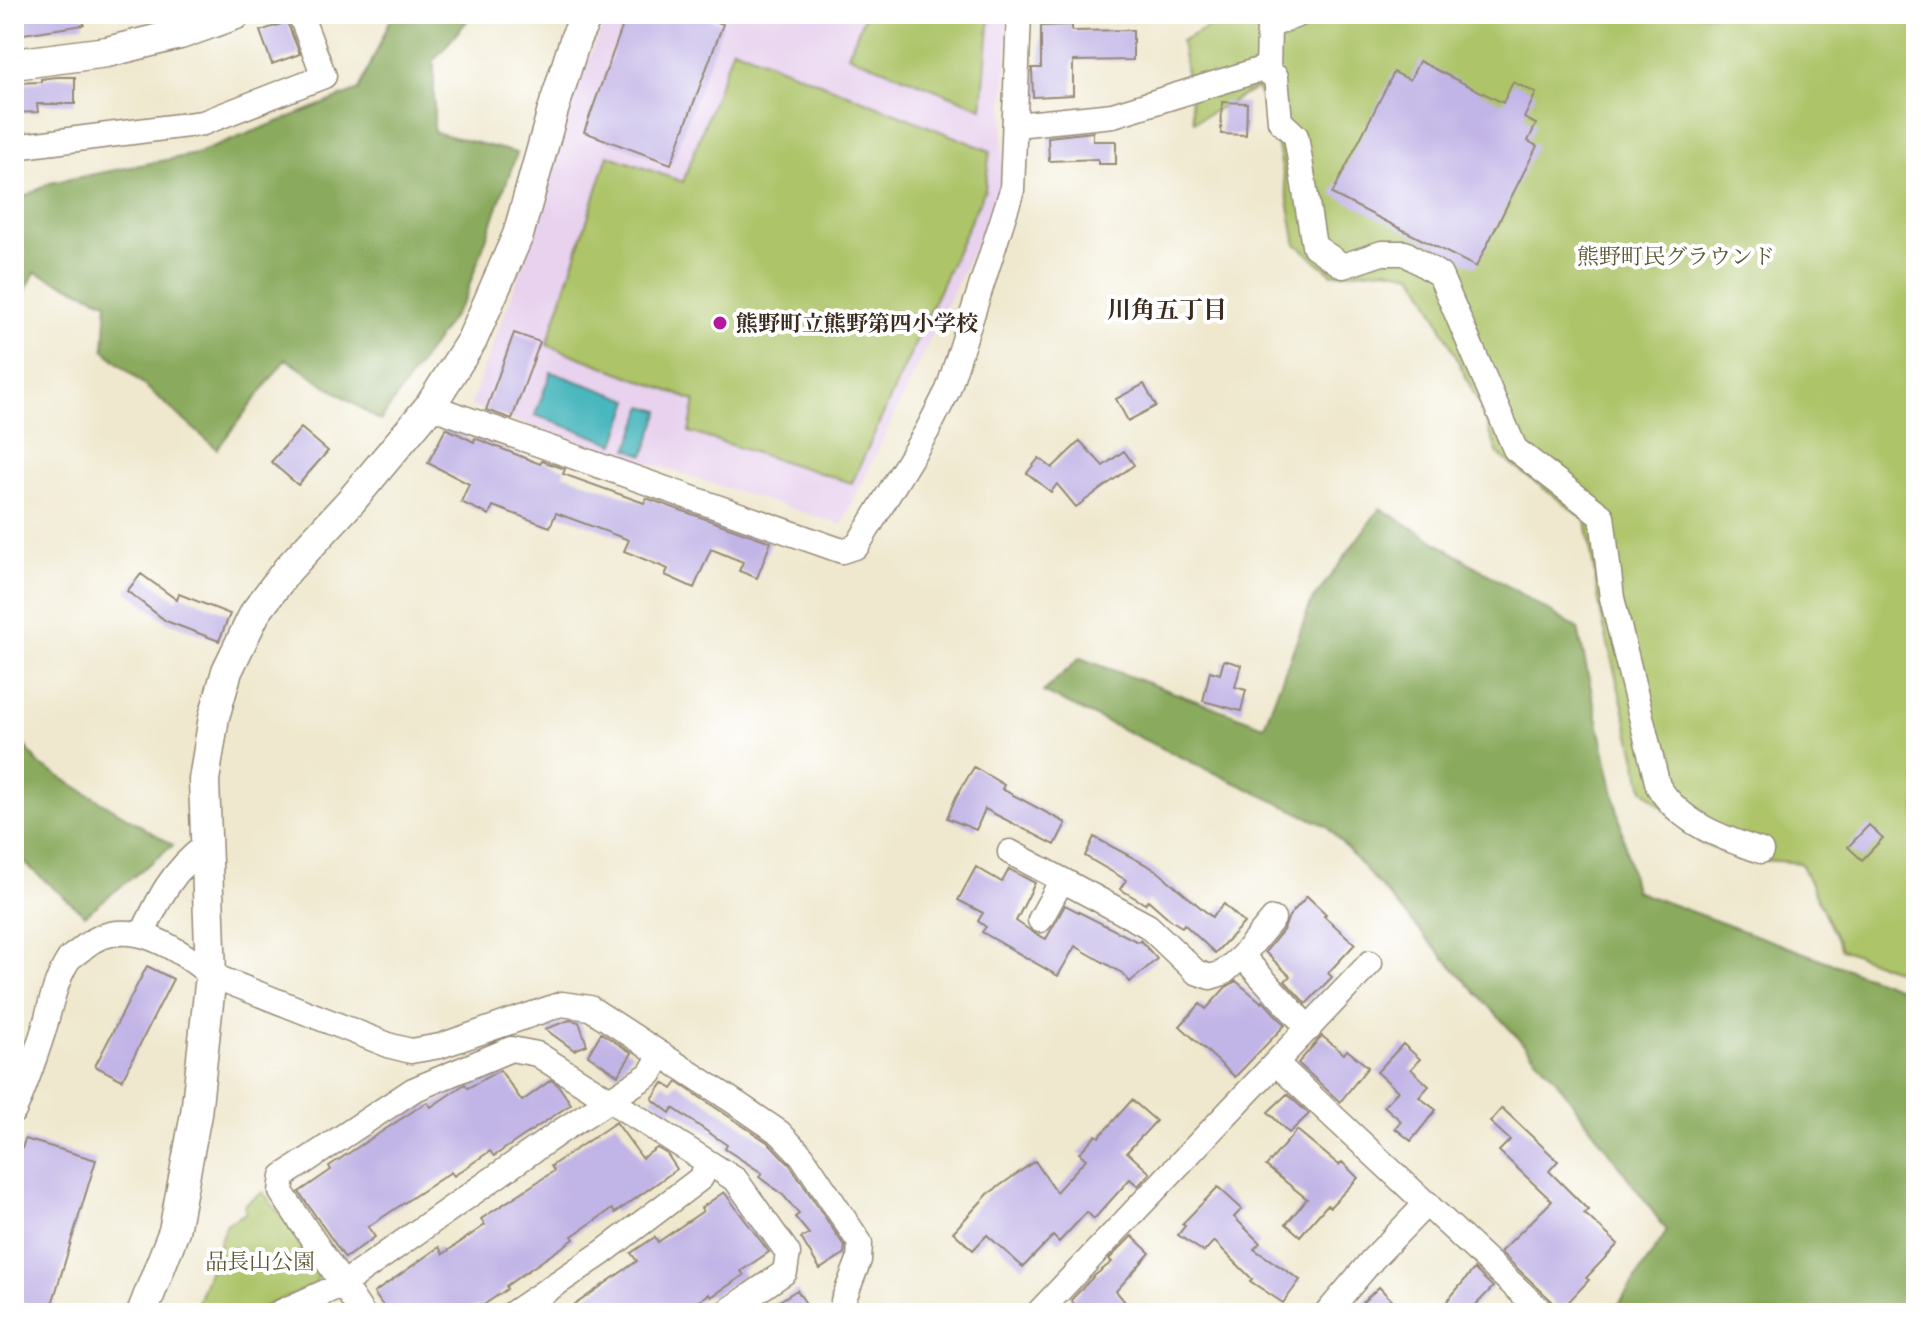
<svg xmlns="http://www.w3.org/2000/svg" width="1930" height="1327" font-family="'IM FELL English','Noto Serif JP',serif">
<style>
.built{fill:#e8d2ee}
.green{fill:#adc469;stroke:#747744;stroke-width:2}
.forest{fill:#8aaa5d;stroke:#626a3e;stroke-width:2}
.water{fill:#48b7be;stroke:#42706e;stroke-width:2}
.building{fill:#c1b4e6}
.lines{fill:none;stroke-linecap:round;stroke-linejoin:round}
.minor-casing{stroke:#958976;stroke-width:27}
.tertiary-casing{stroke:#958976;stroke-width:33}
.minor{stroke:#fff;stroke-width:24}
.tertiary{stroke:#fff;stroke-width:30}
.poi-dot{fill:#b5179e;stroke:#fff;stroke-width:3}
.labels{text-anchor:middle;stroke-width:8;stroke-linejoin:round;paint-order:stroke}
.park-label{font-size:22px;fill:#5d5834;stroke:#fff}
.poi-label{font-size:22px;font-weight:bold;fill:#3b2a1e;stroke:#fff;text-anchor:start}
.neighbourhood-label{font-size:24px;font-weight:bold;fill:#3b2a1e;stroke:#fff}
</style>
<rect width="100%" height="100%" fill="#fff"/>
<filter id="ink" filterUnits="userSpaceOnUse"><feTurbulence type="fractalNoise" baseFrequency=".0125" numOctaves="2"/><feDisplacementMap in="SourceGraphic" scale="16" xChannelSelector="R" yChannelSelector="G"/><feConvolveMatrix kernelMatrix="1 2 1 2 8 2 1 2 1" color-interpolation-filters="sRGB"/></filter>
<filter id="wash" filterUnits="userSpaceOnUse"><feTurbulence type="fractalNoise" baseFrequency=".006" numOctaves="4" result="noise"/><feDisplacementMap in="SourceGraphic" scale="32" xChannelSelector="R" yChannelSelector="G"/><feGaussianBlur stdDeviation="1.8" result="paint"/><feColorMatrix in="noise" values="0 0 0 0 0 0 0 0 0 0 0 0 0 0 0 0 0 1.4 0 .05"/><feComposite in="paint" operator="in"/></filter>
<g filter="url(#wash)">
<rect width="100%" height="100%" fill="#efe8ce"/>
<path class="built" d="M609,14H1008L1001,191L842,525L470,406L532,240L579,79Z"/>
<path class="green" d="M865,14H990L982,108L848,55Z
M1234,14H1916V978L1841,949L1801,863L1739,858L1700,843L1643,789L1602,619L1586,520L1498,454L1481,408L1426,295L1413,274L1386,269L1332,274L1296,244L1279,151L1257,88L1194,122L1181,41Z
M733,48L990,151L985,189L852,483L689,432L695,401L547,345L608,155L683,182Z
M263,1192L320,1268L316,1284L250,1313H194L226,1224L246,1213L244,1205Z"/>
<path class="forest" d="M393,14H473L434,60V132L517,153L464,300L380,421L286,359L217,449L104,350L107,302L35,272L14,314V202L50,183L196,154L359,90Z
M1380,508L1578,629L1635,891L1916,994V1313H1613L1667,1231L1553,1076L1436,949L1327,826L1043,692L1080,658L1264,726L1311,603Z
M14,732L39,764L173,845L85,915L14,854Z"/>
<path class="water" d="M551,372L630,400L615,444L535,415Z
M644,406L660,411L644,455L628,449Z"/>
<g id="blocks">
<path class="building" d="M14,14H83L84,25L16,35Z
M627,14H695L723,24L671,164L584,132Z
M287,22L300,54L272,64L260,31Z
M1072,25V31L1133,30V60L1073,61V95L1033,97L1032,68H1041V26Z
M1419,61L1503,103L1513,82L1536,93L1524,118L1536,124L1528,141L1537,146L1476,267L1332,194L1394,72L1410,80Z
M57,77H75V104H37L38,112L14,113V83L41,82V79Z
M1222,102L1247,103L1246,135L1221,134Z
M1093,132V141H1116V164H1098V159L1049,161L1048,137Z
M514,333L540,342L512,419L486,410Z
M1144,384L1156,406L1128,421L1116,399Z
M301,428L328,451L298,485L271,462Z
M446,428L474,442L475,438L540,464L542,461L565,469L563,474L644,503L646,498L771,542L757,578L739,571L743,562L711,549L694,588L665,575L668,569L624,551L629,540L556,513L550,527L493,506L489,515L461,502L469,484L428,463Z
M1080,441L1103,466L1124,451L1134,465L1076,507L1057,484L1051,492L1027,473L1039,458L1052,468Z
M141,574L177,600L179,594L230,614L219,641L166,621L127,591Z
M1224,660L1241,665L1235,687L1246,690L1241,711L1203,701L1210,671L1220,674Z
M974,767L1004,785L1002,789L1066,823L1055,845L985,809L976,830L947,818L956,797Z
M1869,825L1883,838L1862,860L1848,847Z
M1094,837L1156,870L1212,917L1224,904L1244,923L1215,953L1184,924L1182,927L1172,921L1148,900L1145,904L1120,889L1126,880L1085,856Z
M976,867L1002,882L1009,869L1035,883L1016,921L1034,933L1046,939L1065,905L1138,942L1140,940L1157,959L1130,982L1122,973L1075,946L1058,976L982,932L986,927L978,921L983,913L958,900Z
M1307,896L1326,914L1324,916L1355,944L1328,973L1332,977L1306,1004L1285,981L1290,976L1265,952L1284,929L1289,916Z
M147,966L173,979L122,1080L95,1066Z
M1236,981L1262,1003L1263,1001L1285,1025L1235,1077L1180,1026L1200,1004L1206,1009L1225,988Z
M570,1020L579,1022L587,1045L574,1050L545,1029Z
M601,1033L632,1053L618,1075L588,1055Z
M1322,1036L1344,1054L1347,1050L1368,1067L1340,1102L1298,1063Z
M1403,1044L1420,1059L1411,1069L1429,1086L1419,1097L1436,1110L1411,1141L1395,1128L1401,1121L1384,1106L1398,1091L1377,1072Z
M500,1070L522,1101L551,1080L558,1085L571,1104L494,1156L490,1151L454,1176L451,1172L407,1201L368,1227L375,1237L345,1258L299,1192L331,1170L329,1166L427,1102L431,1107L462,1086L465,1084L468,1088Z
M677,1082L770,1144L790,1165L845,1247L844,1254L820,1269L801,1238L809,1234L795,1217L799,1214L783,1195L759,1177L762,1173L725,1149L727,1145L673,1108L670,1113L652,1099L663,1083L672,1089Z
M1287,1094L1309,1114L1289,1133L1268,1112Z
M1132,1100L1156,1121L1127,1152L1150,1173L1138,1186L1130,1179L1094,1219L1087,1212L1059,1242L1053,1236L1023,1267L987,1235L973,1250L953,1232L988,1194L1035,1161L1056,1192L1086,1159L1079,1153L1096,1135L1099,1137Z
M1502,1108L1558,1161L1549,1171L1588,1210L1584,1213L1618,1244L1586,1278L1589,1280L1558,1313L1553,1302L1500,1252L1552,1201L1499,1151L1510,1140L1490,1122Z
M616,1122L642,1158L657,1148L667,1154L677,1169L615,1213L612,1209L572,1236L574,1239L506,1286L507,1289L479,1308L477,1306L467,1313H388L374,1293L439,1247L443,1254L485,1225L481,1219L554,1171L551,1166Z
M1297,1130L1339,1165L1342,1162L1358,1178L1330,1207L1327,1205L1300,1236L1286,1224L1307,1199L1266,1166Z
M25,1139L96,1160L50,1311L14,1300V1174Z
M1218,1187L1242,1209L1234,1217L1260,1243L1254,1249L1300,1280L1283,1303L1250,1281L1252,1279L1214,1241L1204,1252L1178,1235L1185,1226L1182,1224Z
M724,1192L769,1252L741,1271L744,1275L711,1297L709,1294L681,1313H563L637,1261L631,1253L655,1237L658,1242L703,1211L701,1208Z
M1132,1236L1150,1253L1116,1291L1134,1313H1081L1071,1300L1094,1276L1112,1262L1109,1259Z
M1474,1269L1493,1287L1468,1313H1437Z
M1379,1287L1404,1313H1372L1362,1303Z
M797,1290L812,1313H760Z"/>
</g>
</g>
<g filter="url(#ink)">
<use href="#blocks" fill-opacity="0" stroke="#958976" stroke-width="2"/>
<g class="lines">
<defs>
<path id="minor" d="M1268,72L1269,26L1300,14
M1016,125L1113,115L1262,69L1276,77L1280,121L1296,136L1314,246L1343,266L1382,253H1405L1440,275L1515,449L1602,516L1612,598L1658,786C1680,823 1722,838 1761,851
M14,147L203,123L324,76L300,14
M430,406L842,551L857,546L927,431L948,390L1012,190L1019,14
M1010,852L1148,926L1196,972L1210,977L1223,973L1242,956L1309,1029
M1040,920L1062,880
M142,935C159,898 172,871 205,846
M1242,956L1273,919
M1277,1064L1543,1313
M14,1111C26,1084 35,1057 44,1029C50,1007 56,978 69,959C73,955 80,951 84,947C126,913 176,947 211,975L391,1046L411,1051L440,1046L562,1004L590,1008L739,1105L780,1133L802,1156L860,1243L859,1260L843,1301L845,1313
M279,1313L343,1284L561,1131L650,1074L661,1054
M362,1313L281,1192L283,1176L413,1090L511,1049L537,1054L736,1180L788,1253L785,1272L725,1313
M513,1313L602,1253L701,1178L708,1163
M1038,1313L1370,963
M1327,1313L1372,1260L1427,1203"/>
<path id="tertiary" d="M14,64L107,52L180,34L236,14
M142,1313L174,1231L196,1114L211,975L204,780L214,717L227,671L255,613L288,569L351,501L430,406L472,340L518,235L553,110L576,37L588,14"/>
</defs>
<use href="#minor" class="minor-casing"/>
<use href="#tertiary" class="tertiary-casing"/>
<use href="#minor" class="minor"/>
<use href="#tertiary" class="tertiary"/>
</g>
</g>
<circle class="poi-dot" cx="720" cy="323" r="8"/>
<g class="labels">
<g class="park-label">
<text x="1676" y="264">熊野町民グラウンド</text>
<text x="260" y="1269">品長山公園</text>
</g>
<g class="poi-label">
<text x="736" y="331">熊野町立熊野第四小学校</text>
</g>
<g class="neighbourhood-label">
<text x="1167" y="318">川角五丁目</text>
</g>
</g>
<rect width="1930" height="1327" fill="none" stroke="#fff" stroke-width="48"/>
</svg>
